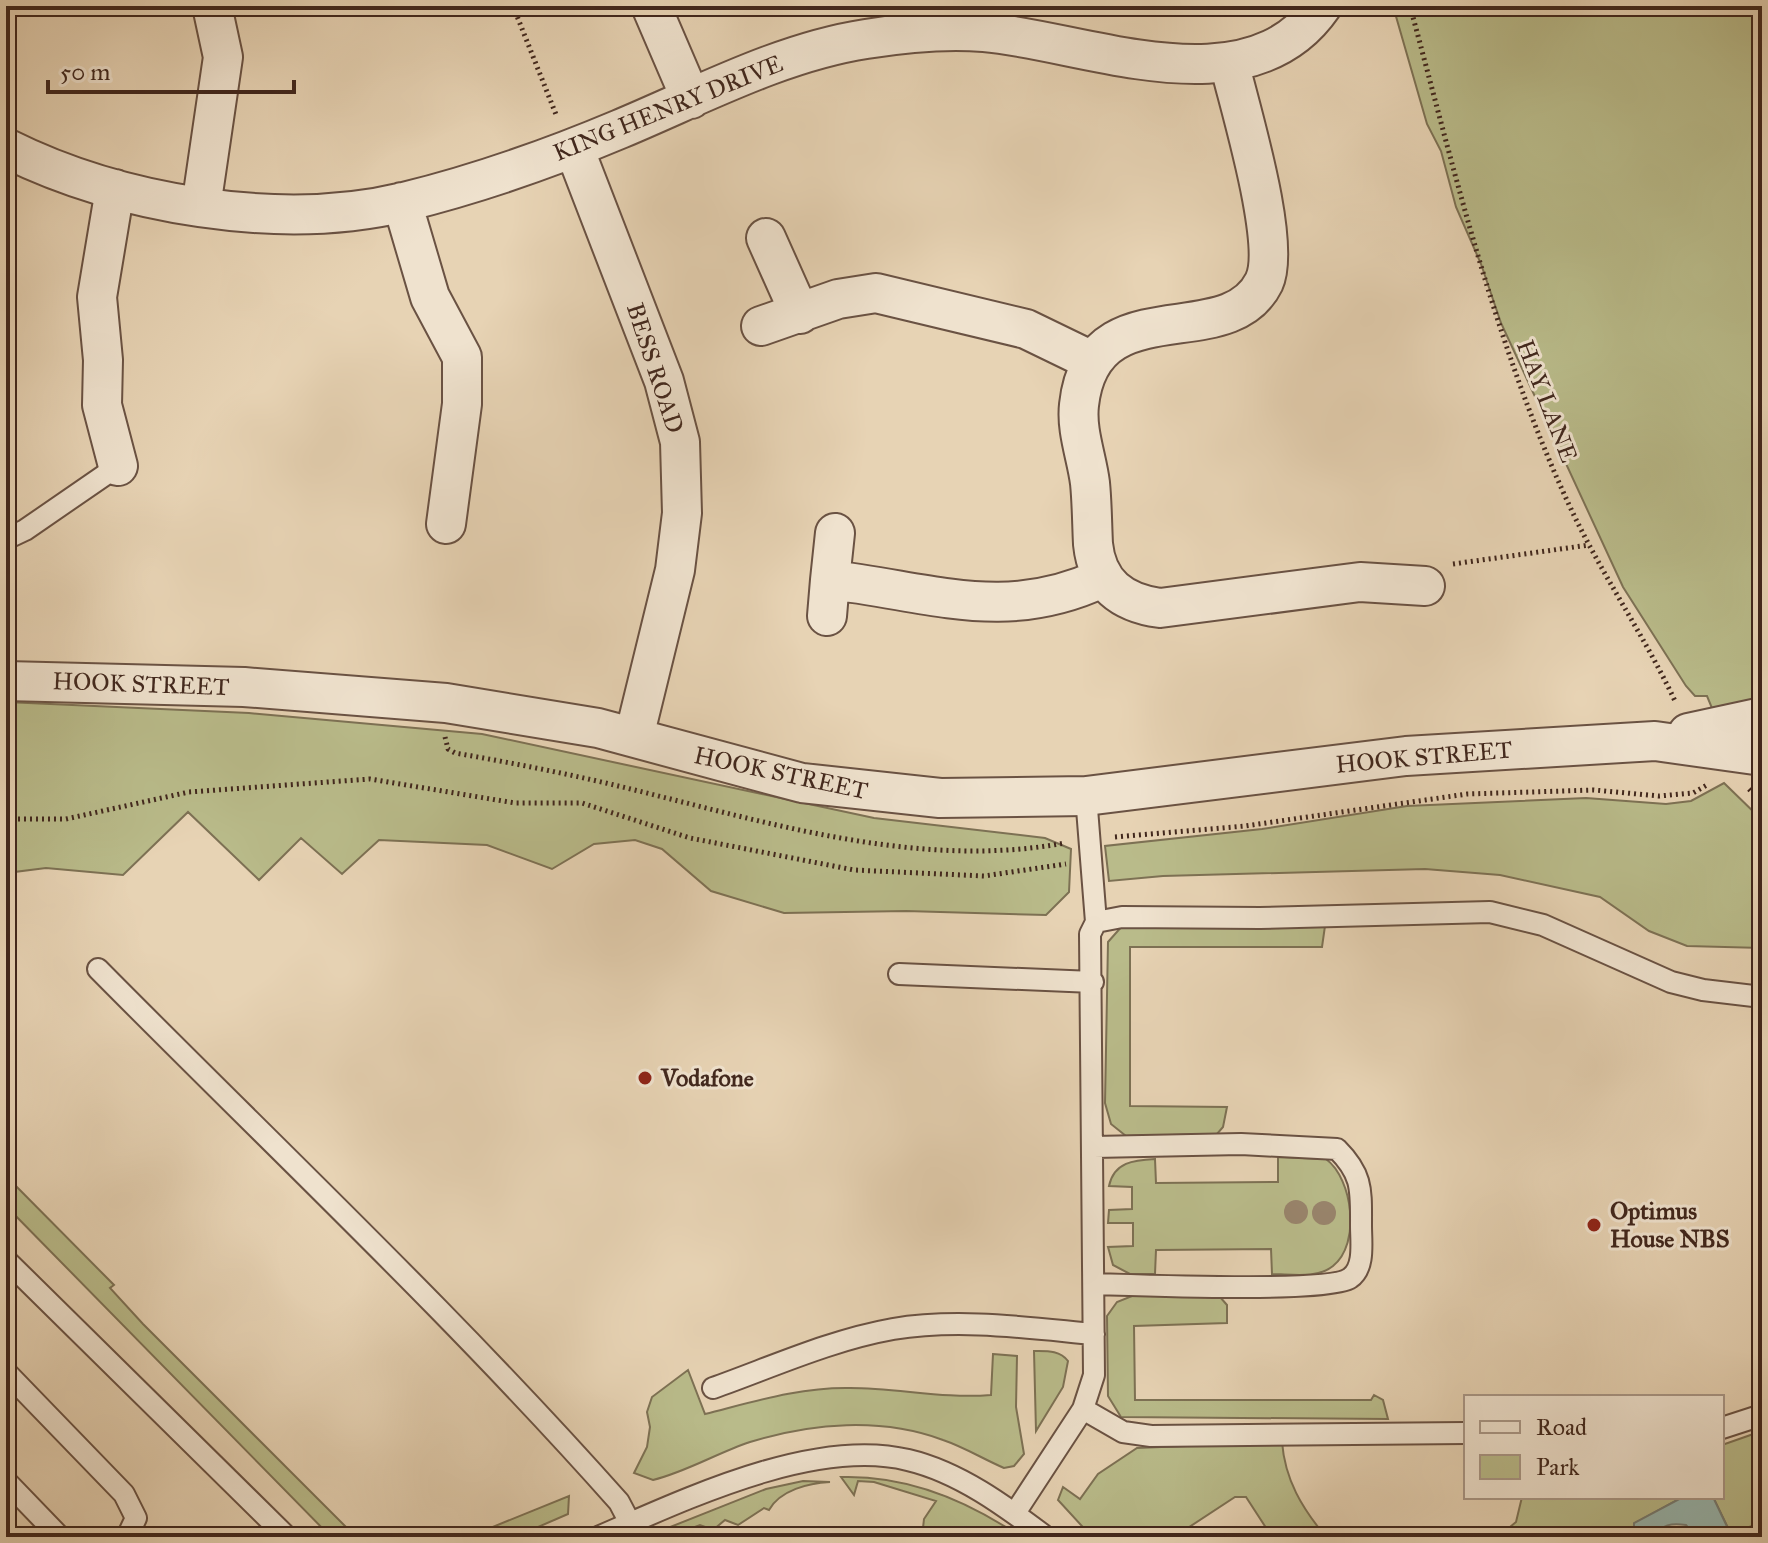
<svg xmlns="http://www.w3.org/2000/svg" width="1768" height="1543" font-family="'IM FELL Great Primer',serif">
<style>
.green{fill:#b9bb8a;stroke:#7d7154;stroke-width:2}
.water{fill:#97b7b0;stroke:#757d75;stroke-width:2}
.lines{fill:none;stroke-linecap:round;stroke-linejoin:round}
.lane-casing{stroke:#6a5243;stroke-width:24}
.street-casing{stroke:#6a5243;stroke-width:42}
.path{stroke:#41271d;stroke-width:5;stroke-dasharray:2 4;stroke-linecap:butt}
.lane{stroke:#efe2ce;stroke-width:20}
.street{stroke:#efe2ce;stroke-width:38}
.tree{fill:#99856d}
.poi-dot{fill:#8f2418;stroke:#efe2ce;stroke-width:3}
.labels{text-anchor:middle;stroke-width:6;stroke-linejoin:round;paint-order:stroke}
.street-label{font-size:24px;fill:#41271d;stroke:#efe2ce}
.poi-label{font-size:24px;font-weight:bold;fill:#41271d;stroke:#efe2ce;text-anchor:start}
</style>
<rect width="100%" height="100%" fill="#e7d3b4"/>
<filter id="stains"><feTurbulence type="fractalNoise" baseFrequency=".0025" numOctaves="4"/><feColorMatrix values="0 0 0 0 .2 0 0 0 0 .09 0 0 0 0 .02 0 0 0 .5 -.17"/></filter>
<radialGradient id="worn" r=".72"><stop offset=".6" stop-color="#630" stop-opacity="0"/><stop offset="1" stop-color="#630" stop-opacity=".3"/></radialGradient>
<path class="green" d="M1393,6H1762V703L1714,713L1707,696H1695L1686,686L1623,587L1501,323L1481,264L1456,207L1441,151L1427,124Z
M6,702L249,713L482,734L874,818L1045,838L1071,849L1069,892L1046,915L906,911L784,913L711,891L662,849L635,840L594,844L552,869L487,845L379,840L342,874L301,838L259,880L188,812L123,875L46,868L6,873Z
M1724,783L1762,820V948L1687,946L1649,931L1600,897L1500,875L1425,869L1163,876L1109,881L1105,846L1262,829L1407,806L1586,798L1666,804L1691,801Z
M1123,925L1325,926L1322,947H1130V1106L1227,1107L1223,1127L1217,1134L1126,1136L1111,1124L1105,1103L1108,942Z
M1278,1157L1326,1159C1353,1179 1361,1244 1333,1266C1317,1279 1291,1274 1272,1274L1271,1249L1156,1250L1155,1274H1130L1113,1265L1108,1247L1133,1246V1223H1108L1109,1210L1132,1209V1187L1109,1186C1114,1162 1134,1160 1155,1159L1156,1183L1278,1182Z
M6,1176L114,1285L110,1288L143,1324L356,1537H331L6,1206Z
M1137,1294L1220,1297L1227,1305V1323L1134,1326L1135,1400H1371L1374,1395L1383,1400L1388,1419L1121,1417L1108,1396L1107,1316L1117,1302Z
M1034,1351C1047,1351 1060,1350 1068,1361L1063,1387L1036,1431Z
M993,1354L1017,1356L1016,1407L1024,1454L1014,1466L1004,1468C983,1459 964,1447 943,1440C881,1417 812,1423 750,1442C717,1453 686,1472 653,1480L634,1473L647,1447L650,1427L647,1412L652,1397L688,1370L705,1414C753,1402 800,1387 850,1388C898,1388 943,1399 991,1395Z
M1762,1431V1522L1731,1534L1713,1497H1722V1445Z
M1282,1442C1285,1480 1302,1508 1326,1537H1272L1246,1497H1235L1174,1537H1092L1058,1500L1063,1487L1080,1499L1098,1474L1137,1448Z
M841,1477C908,1475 967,1500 1021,1537H922L924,1519L936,1501L874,1482L858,1481L854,1495Z
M803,1481L830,1482C809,1483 780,1490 769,1510L764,1508L738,1525L725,1520L713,1530L700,1525L669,1537H645L766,1489Z
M569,1496L568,1514L515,1537H468Z
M1522,1497H1683L1635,1523L1634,1537H1498L1516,1522Z"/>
<path class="water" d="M1683,1497H1713L1732,1537H1696L1686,1525C1672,1523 1661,1524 1655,1537H1634V1523Z"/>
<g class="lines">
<defs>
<path id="lane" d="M6,539L25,530L118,466
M1086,796L1096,922
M98,969C272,1145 454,1316 619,1502L630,1523
M899,974L1093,982
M1094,1147L1241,1144L1337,1149C1363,1175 1361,1190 1361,1226C1361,1242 1365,1268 1350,1278C1330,1293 1132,1285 1095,1284
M6,1260L287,1537
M6,1372L124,1494L136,1518L127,1537
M713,1388C772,1367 831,1340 893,1329C959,1318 1029,1328 1094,1334
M1083,1409L1123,1432L1151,1436L1466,1433
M1722,1428L1762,1415
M6,1481L60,1537
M1015,1513L1083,1409L1094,1375L1090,934L1096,922L1122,917L1260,918L1490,912L1543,925L1671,982L1703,990L1762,997
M598,1537C684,1500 814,1437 908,1460C959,1472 1005,1506 1046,1537"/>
<path id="street" d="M651,6L691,99
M1229,62C1240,108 1282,244 1264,282C1228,356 1092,284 1079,405C1076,431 1087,458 1090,483C1092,503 1092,524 1093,544C1097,584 1122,603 1160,608L1360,582L1425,586
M6,148C118,204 280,232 404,202C477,184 551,158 620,129C699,96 781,52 866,39C903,33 946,29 984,32C1087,41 1248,113 1322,6
M574,148L664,381L680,442L682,513L675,570L634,737
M115,189L97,297L103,360L102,405L118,466
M402,202L430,297L462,357V404L446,524
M201,207L223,57L212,6
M766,238L800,314
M761,326L838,299L876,293L1026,329L1092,361
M830,580L835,533
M827,616L830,580C930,591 1004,624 1102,578
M6,681L244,687L446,703L598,728L802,783L940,798L1086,796L1406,756L1655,741L1762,756
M1688,733L1762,717"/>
</defs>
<use href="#lane" class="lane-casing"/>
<use href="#street" class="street-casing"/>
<path class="path" d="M513,6L557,117
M1410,6C1456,176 1496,349 1571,509C1602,575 1644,635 1675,701
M1453,564L1589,545
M445,737L448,749L455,753C507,762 559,772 610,784C757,819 913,871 1065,843
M1749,789L1762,803
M6,819H66L189,792L370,779L515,803H582L690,838L854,870L984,876L1066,864
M1115,837L1245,826L1467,794L1594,790L1659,796L1693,793L1707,785
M1746,1537L1762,1530"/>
<use href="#lane" class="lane"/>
<use href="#street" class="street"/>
</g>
<g class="tree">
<circle cx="1296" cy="1212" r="12"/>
<circle cx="1324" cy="1213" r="12"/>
</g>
<g class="poi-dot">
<circle cx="645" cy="1078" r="8"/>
<circle cx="1594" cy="1225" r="8"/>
</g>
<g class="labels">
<g class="street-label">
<text transform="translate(668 108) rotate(-22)" y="8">KING HENRY DRIVE</text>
<text transform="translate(655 368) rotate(72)" y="8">BESS ROAD</text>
<text transform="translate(1547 401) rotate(69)" y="8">HAY LANE</text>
<text transform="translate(141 684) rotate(2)" y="8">HOOK STREET</text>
<text transform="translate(1424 757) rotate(-5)" y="8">HOOK STREET</text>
<text transform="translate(781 773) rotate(12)" y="8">HOOK STREET</text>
</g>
<g class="poi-label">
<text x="661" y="1086">Vodafone</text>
<text x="1610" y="1219">Optimus<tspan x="1610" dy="28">House NBS</tspan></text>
</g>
</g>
<rect width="1768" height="1543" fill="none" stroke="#e7d3b4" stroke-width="32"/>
<rect x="8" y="8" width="1752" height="1527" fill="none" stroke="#41271d" stroke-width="4"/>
<rect x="16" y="16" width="1736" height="1511" fill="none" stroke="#41271d" stroke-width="2"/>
<rect x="1464" y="1395" width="260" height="104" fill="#efe2ce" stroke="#a99787" stroke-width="2"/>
<rect x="1480" y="1421" width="40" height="12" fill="#efe2ce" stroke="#a99787" stroke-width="2"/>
<text x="1536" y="1435" font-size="24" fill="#41271d">Road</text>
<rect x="1480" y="1455" width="40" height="24" fill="#b9bb8a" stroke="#a99787" stroke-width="2"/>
<text x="1536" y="1475" font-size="24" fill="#41271d">Park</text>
<path d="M48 80v12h246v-12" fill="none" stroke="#41271d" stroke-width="4"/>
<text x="60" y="80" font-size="24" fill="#41271d" stroke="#efe2ce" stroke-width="6" paint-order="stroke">50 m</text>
<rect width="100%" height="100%" filter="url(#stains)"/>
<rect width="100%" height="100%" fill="url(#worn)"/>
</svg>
